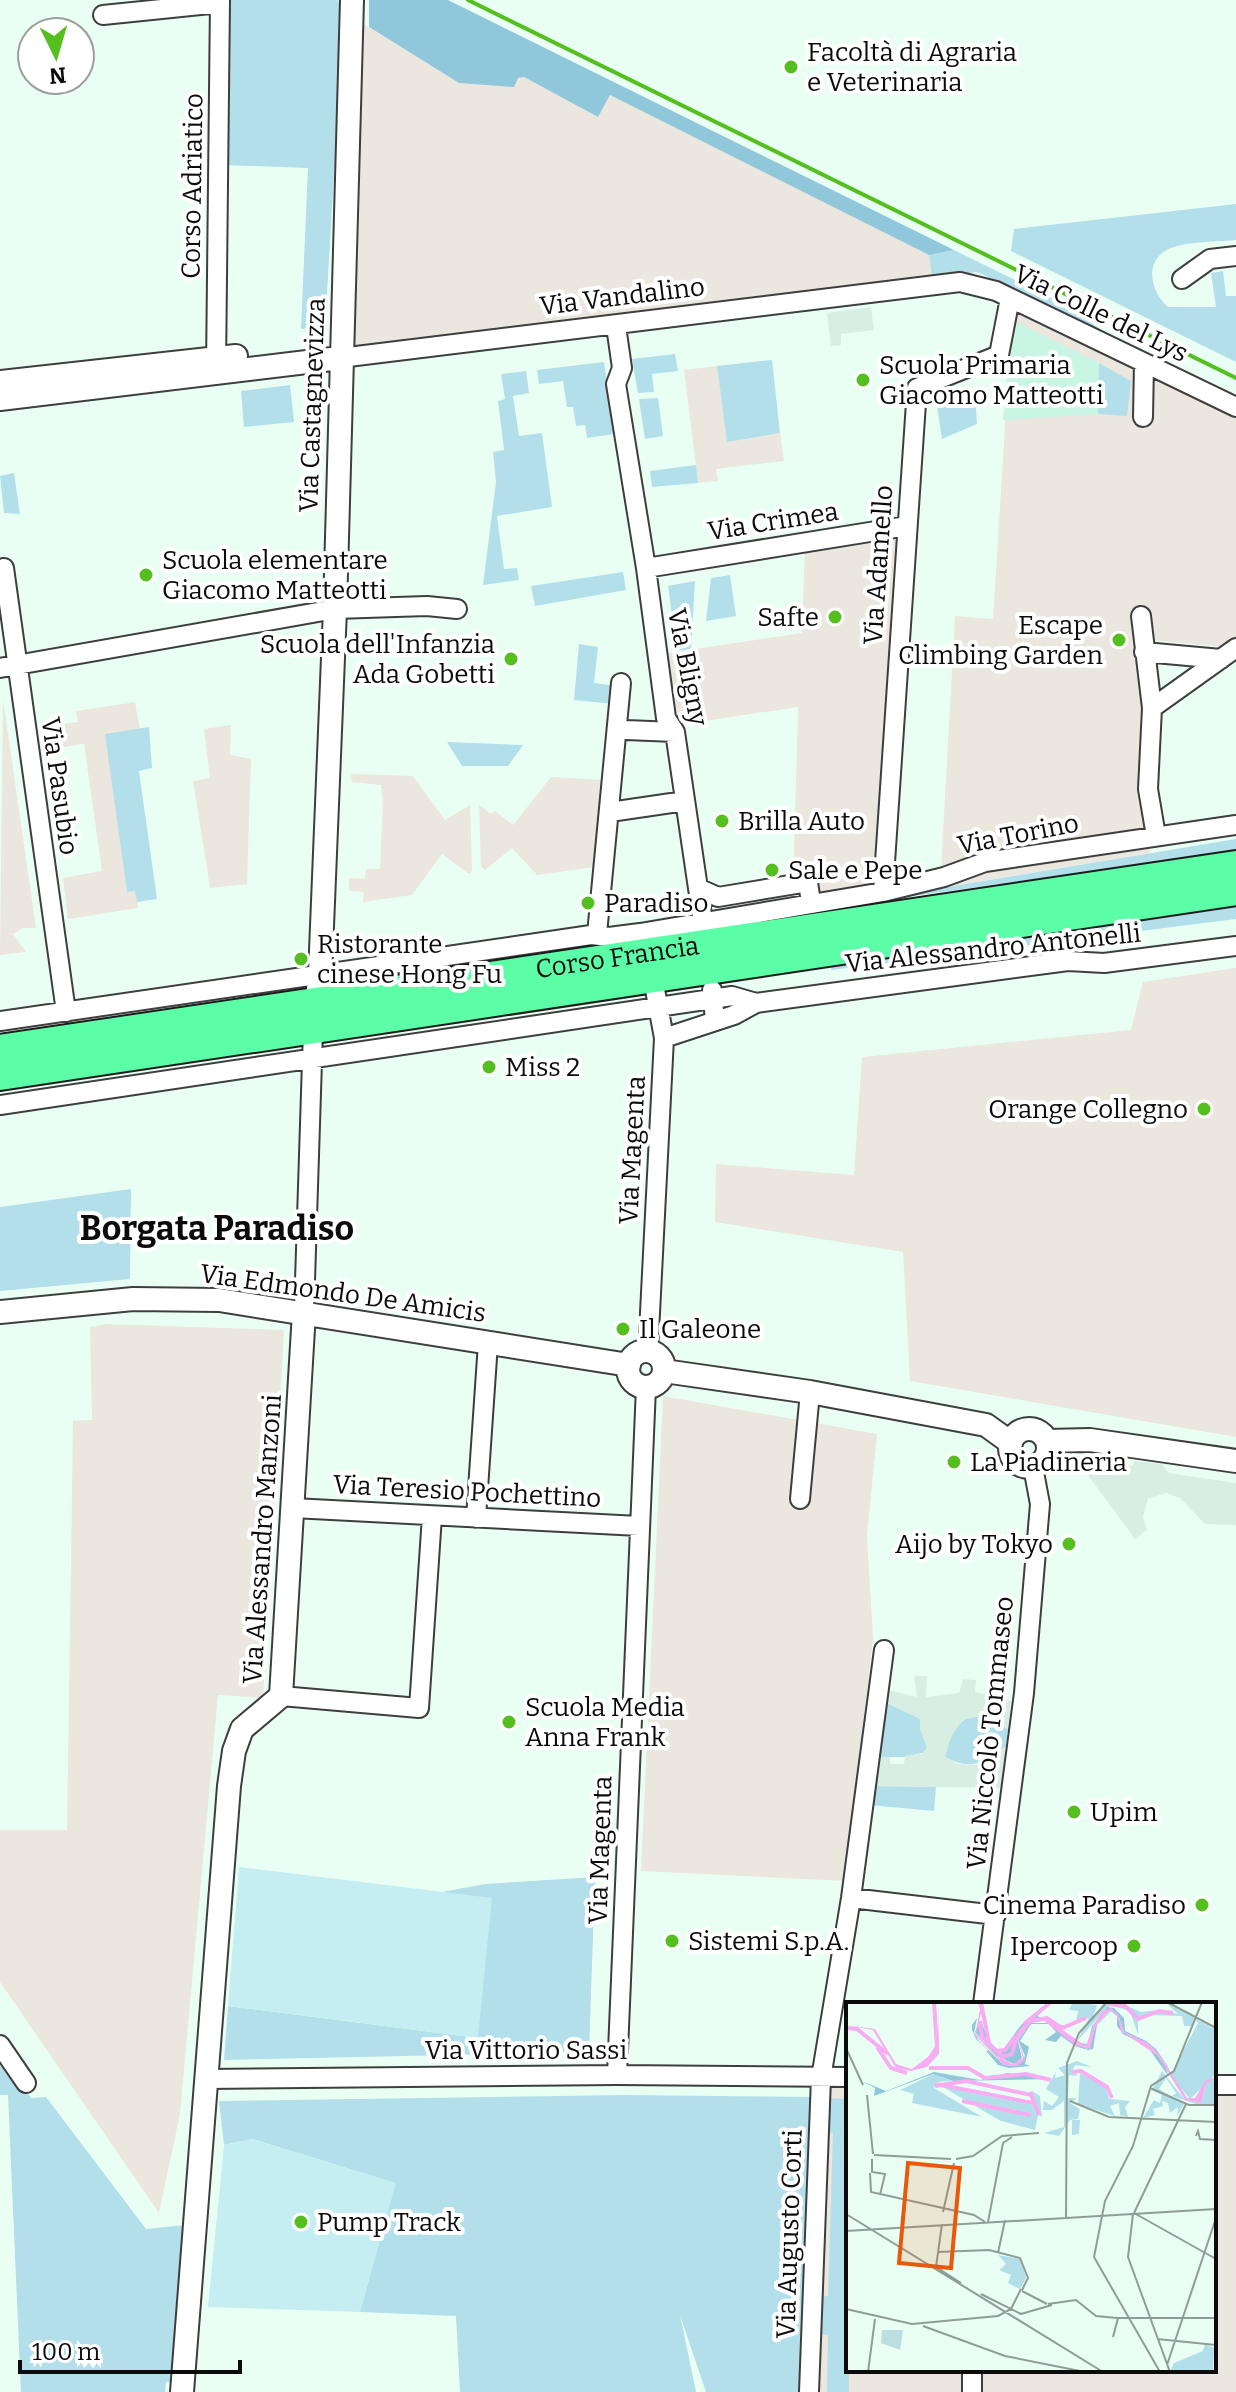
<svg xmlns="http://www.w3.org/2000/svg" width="1236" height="2392" font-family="Bitter,serif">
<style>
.industrial{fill:#ebe6de}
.farmland{fill:#c9f5e5}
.green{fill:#b2dfea}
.forest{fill:#91c7db}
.pitch{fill:#c4eef1}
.plaza{fill:#d9eee3}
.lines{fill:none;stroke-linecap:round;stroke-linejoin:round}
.minor-casing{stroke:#3e3e3e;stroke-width:22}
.tertiary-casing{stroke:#3e3e3e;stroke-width:26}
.primary-casing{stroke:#1c1c1c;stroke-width:32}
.minor{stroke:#fff;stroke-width:18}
.tertiary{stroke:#fff;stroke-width:22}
.primary{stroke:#5bfda7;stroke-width:28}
.rail{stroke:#54bf1f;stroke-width:4}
.poi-dot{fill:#54bf1f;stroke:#fff;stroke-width:3}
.labels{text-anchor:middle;stroke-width:8;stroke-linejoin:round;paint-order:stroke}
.poi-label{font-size:26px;fill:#0b0b0b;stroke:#fff;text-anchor:start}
.street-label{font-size:26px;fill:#0b0b0b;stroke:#fff}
.district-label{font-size:34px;font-weight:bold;fill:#0b0b0b;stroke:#fff}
.inset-river{fill:none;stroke:#f8acf1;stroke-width:4}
.inset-road{fill:none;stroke:#909d97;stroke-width:2}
.view{fill:#e8590c;fill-opacity:0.15;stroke:#e8590c;stroke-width:4}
.inset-edge{fill:none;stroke:#0b0b0b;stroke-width:4}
</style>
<rect width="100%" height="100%" fill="#e9fff4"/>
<path class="industrial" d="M362,23L459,83L524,77L598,117L610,95L929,255L932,278L343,355Z
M1014,280L1066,305L1104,332L1236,396V648L1137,639L1144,722L1142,806L1150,853L940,888L955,616L993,619Z
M717,366L727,441L780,433L784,461L716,469L718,481L698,483L684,370Z
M904,531L880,898L858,904L862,905L832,923L792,928L798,707L678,725L668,653L802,633L805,546Z
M3,699L36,928H23L13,934L26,952L0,955Z
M135,702L140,729L106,734L127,892L136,891L138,908L68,919L63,878L102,871L84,744L44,750L41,727L78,722L76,711Z
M231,725L230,755L251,759L247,884L210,888L193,781L210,778L204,729Z
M351,774L413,776L445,820L470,805L472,871L469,874L442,854L412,895L363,902L364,892L349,891V878L365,879L366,869H380L383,803L381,785L352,782Z
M551,777L603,780L594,867L537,875L512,848L485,870L481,866L479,805L491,814L495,811L513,825Z
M1236,968V1437L910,1381L903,1252L715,1222L716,1164L854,1175L862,1057L1131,1030L1143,982Z
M105,1324L284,1330L263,1698L218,1695L180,2114L159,2213L0,1982V1830H67L73,1421L92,1420L90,1327Z
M663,1396L877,1434L867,1536L873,1638L846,1881L641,1871Z
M821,2078H848V2370H1214V2085H1236V2392H809Z"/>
<path class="farmland" d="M1012,320L1099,363L1098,414L1003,420Z"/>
<path class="green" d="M226,0H338L343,22L325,327L301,329L308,168L224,165Z
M1236,204V240C1216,242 1190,241 1171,248C1143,259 1150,291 1168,307H1216L1211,273L1223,271L1226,296H1236V362L1011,251L1014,229Z
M954,250L1066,305L1104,332L977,272L932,278L929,255Z
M675,354L678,371L652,374L654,392L638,393L632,359Z
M772,360L780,433L727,442L717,366Z
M604,362L614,434L587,438L585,425L576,426L573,407H567L563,381L539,384L537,370Z
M1099,363L1131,381L1127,416L1098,414Z
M526,371L529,393L513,396L519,436L542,433L552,507L497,516L504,569L517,568L519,580L483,585L496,482L493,452L504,450L498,401L505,399L501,374Z
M290,385L294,422L244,427L241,391Z
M975,391L977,424L942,439L937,407Z
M658,398L663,436L645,439L639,399Z
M696,465L698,483L652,487L650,471Z
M14,473L20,514L4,513L0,476Z
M623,572L626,590L535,606L531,586Z
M730,575L736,616L706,621L711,578Z
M695,581L691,649L677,651L668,586Z
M579,644L598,647L594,683L616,686L614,704L574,700Z
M149,727L152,768L139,771L157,899L137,902L135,891L127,892L105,734Z
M447,742L523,745L508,766H462Z
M1236,839V851L856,904L880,898Z
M1236,901V919L831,970L833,962Z
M131,1189L130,1279L0,1291V1207Z
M883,1701L921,1719L928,1744L925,1752L905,1757H876Z
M971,1716L990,1719L1008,1729L1006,1746C985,1763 971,1771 945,1757C950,1739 953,1724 971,1716Z
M873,1786L936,1787L934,1811L869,1805Z
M595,1877L589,2052L224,2060L228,2006L478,2038L442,1892L485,1884Z
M0,2057L31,2098L46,2097L146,2229L185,2225L174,2382H166L165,2392H21L8,2095H0Z
M625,2095L821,2097L809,2392H706L680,2315L696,2392H460L456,2316L360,2312L395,2183L252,2139L224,2145L219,2101Z
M825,2098L848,2099L849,2392H827L828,2335L818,2334L819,2297L828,2296L833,2133L824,2132Z"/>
<path class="forest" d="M369,0H448L954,250L929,255L610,95L598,117L524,77L518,78L514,87L459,83L369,27Z"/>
<path class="pitch" d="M239,1867L492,1898L478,2038L228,2006Z
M251,2139L396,2183L360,2312L208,2307L224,2145Z"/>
<path class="plaza" d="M871,307L874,330L841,334V345L831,346L827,313Z
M1134,1461L1162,1464L1169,1473L1236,1483V1525L1205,1524L1180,1498L1166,1493L1148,1499L1143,1517L1147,1530L1135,1539L1087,1474L1088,1464L1114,1471L1116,1464L1133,1466Z
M914,1676H927L926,1697L959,1693L963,1679L976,1680L975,1692L1011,1701L1008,1729L982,1716L962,1720L951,1737L945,1757L958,1764L979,1765L1006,1746L1002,1788L873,1786L876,1757H890V1764H904L905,1756L921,1754L927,1748L920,1729V1719L883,1701L884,1689L917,1697Z"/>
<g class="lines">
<defs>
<path id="minor" d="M103,15L220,3
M1182,279L1210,259L1236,256
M616,326L622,368L616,384L646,568L666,718L675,732L704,929
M340,358L960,282L996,291L1236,407
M216,369L220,0
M1143,417L1144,363
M4,568L66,1012
M646,568L907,526
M1141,616L1152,708L1148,789L1156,836
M1144,652L1221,659
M0,668L335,609L427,606L457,609
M1152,708L1236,648
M626,730L675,732
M610,812L685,801
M698,888L718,897L808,882L811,903
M883,892L917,388L999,355L1010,298
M597,934L621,683
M712,990L715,1020
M0,1021L591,935L609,937L640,933L883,892L944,877L985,862L1236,825
M664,1038L734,1015L756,1003
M0,1105L732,996L756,1003L1068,961L1104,963L1236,946
M304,1312L313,1030
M648,1352L664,1038L651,968
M800,1499L810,1392
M293,1508L639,1526
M476,1518L488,1343
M281,1696L419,1708L432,1516
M851,1898L996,1915
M983,2004L1024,1693L1040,1504L1033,1467
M0,2045L26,2083
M617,2075L646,1387
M205,2079L617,2075L848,2077
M1214,2085H1236
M972,2370V2392
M809,2392L821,2078L851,1898L884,1650"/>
<path id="tertiary" d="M0,382L236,356
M0,399L340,358
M314,1017L320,975L335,609L352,0
M0,1312L133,1299L219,1300L629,1365
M628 1369a18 18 0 1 1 36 0a18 18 0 1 1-36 0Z
M664,1371L810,1392L986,1425L1011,1443
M1010 1448a19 19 0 1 1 38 0a19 19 0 1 1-38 0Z
M1047,1441L1090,1440L1236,1461
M182,2392L229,1786L234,1751L242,1729L281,1696L304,1312"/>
<g id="primary">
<path id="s1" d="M0,1049L1236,865"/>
<path d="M0,1076L1236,891"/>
</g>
</defs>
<use href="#minor" class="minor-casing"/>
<use href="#tertiary" class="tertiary-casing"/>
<use href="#primary" class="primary-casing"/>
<use href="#minor" class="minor"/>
<use href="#tertiary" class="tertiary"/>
<use href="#primary" class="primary"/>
<path class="rail" d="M468,0L1236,378"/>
</g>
<g class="poi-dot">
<circle cx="791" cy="67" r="8"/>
<circle cx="863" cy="380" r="8"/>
<circle cx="146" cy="575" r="8"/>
<circle cx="835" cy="617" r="8"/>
<circle cx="1119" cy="640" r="8"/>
<circle cx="511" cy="659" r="8"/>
<circle cx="722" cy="821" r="8"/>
<circle cx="772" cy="870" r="8"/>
<circle cx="588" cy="903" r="8"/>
<circle cx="301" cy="959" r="8"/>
<circle cx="489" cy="1067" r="8"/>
<circle cx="1204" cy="1109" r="8"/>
<circle cx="623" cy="1329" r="8"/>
<circle cx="954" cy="1462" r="8"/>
<circle cx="1069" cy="1544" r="8"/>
<circle cx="509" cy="1722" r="8"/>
<circle cx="1074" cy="1812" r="8"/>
<circle cx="1202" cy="1905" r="8"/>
<circle cx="672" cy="1941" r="8"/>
<circle cx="1134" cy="1946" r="8"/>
<circle cx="301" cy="2222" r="8"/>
</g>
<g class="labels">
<g class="poi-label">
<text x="807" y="61">Facoltà di Agraria<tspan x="807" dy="30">e Veterinaria</tspan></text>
<text x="879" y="374">Scuola Primaria<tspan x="879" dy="30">Giacomo Matteotti</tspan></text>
<text x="162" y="569">Scuola elementare<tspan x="162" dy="30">Giacomo Matteotti</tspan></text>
<text x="819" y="626" text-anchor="end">Safte</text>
<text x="1103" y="634" text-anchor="end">Escape<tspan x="1103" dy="30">Climbing Garden</tspan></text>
<text x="495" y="653" text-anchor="end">Scuola dell'Infanzia<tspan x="495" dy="30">Ada Gobetti</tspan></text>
<text x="738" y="830">Brilla Auto</text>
<text x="788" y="879">Sale e Pepe</text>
<text x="604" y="912">Paradiso</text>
<text x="317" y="953">Ristorante<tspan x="317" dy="30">cinese Hong Fu</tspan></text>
<text x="505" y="1076">Miss 2</text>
<text x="1188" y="1118" text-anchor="end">Orange Collegno</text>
<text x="639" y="1338">Il Galeone</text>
<text x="970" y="1471">La Piadineria</text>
<text x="1053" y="1553" text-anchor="end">Aijo by Tokyo</text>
<text x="525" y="1716">Scuola Media<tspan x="525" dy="30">Anna Frank</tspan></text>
<text x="1090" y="1821">Upim</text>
<text x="1186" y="1914" text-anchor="end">Cinema Paradiso</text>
<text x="688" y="1950">Sistemi S.p.A.</text>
<text x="1118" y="1955" text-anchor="end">Ipercoop</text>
<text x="317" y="2231">Pump Track</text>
</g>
<g class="street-label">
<text transform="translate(192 186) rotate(-89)" y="9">Corso Adriatico</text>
<text transform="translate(622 296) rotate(-7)" y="9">Via Vandalino</text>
<text transform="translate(1101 313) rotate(26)" y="9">Via Colle del Lys</text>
<text transform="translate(312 405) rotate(-88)" y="9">Via Castagnevizza</text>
<text transform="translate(773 521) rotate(-9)" y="9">Via Crimea</text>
<text transform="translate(878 565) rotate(-86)" y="9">Via Adamello</text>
<text transform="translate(688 667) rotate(79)" y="9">Via Bligny</text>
<text transform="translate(60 786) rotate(82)" y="9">Via Pasubio</text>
<text transform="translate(1018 834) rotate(-11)" y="9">Via Torino</text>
<text transform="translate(993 948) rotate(-6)" y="9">Via Alessandro Antonelli</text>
<text dy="9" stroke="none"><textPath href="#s1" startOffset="624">Corso Francia</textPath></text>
<text transform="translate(632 1150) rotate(-87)" y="9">Via Magenta</text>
<text transform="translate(343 1293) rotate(8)" y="9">Via Edmondo De Amicis</text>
<text transform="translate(467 1491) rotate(3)" y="9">Via Teresio Pochettino</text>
<text transform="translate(262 1539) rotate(-86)" y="9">Via Alessandro Manzoni</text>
<text transform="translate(990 1733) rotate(-84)" y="9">Via Niccolò Tommaseo</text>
<text transform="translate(600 1850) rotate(-88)" y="9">Via Magenta</text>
<text x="526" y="2059">Via Vittorio Sassi</text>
<text transform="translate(789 2234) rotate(-88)" y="9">Via Augusto Corti</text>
</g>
<g class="district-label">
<text x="217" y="1240">Borgata Paradiso</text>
</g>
</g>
<g transform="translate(846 2002)">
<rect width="370" height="370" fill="#e9fff4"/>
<path d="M227,0L251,3L247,15L258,4L254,0H272L295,10L314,8L332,12L319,0L370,28V72L344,97L324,74L352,21L349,17L346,24H338L336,14L301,13L292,19V33L284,9L264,3L231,39L243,16L230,19L232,9L223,8ZM231,59L246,65L229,63L226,69L232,74L223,73L222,96H231L224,101L234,107L232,117L223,118H234L233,132L226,133V118H224L213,134L198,131L218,125V99L206,108H197L198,99L206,104L213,95L200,87L210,70L209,76L219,73L212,66ZM316,69L339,98L356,97L360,82L370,75V102L353,103L326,94L330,91L320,76L313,87L338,102L331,115L332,105L324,111L322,101L316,99L317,104L307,107L309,113L297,116L308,98L314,101L316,93L306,88ZM234,71L259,84L263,97L284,99L279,105L282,115L274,113L273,101L264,104L269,114L232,102ZM87,72L106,79L91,80L88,86L136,115L66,101L68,92L54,88ZM97,85L187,103L186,89L194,94L196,115L192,113L189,128L155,119L129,104L186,111L119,98ZM152,253L175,257L180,276L174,287L162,281L165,273L153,268L160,262ZM359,342L368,346L367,370H324L328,361L357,349Z" fill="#b2dfea"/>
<path d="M205,0L191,14L218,24L235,19L213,26L232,41L242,42L246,24L250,20L243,44L232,42L204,19L191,17L171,36L176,56L168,62L151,54L129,30L135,19L145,44L156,49L175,23ZM261,5L268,6L278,16L279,29L300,39L310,47L321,63L326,74L319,61L305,44L278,30L272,12L275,29L301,43L312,54L319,64L323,75L301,44L277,32L271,24V14L265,9L251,23L247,47L242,48L229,44L215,34L210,40L199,38L210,30L203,22H185L174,39L183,45L179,62L184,64L163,66L152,63L141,50L136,57L142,48L130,37L126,28V23L131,16L128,31L133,39L158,63L171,64L179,54L172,38L185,21H204L241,47L250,23L265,8L252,17ZM88,70L134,78L161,71L206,77L107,79L87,72L28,94L29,86L16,79L40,89Z" fill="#91c7db"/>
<path d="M36,328H57L54,348L35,341Z" fill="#bbdfe0"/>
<path d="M92,0L93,52L81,65L65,69L50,66L27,28L0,23L29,27L50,62L66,67L92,47ZM131,0L136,7L130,32L152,55L167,62L177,56L171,36L183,19L191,17L204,19L240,44L248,22L257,9L265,6L272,12L278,30L302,41L313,52L341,96H349L360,78L370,75L360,82L355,101L339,98L312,54L275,29L271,13L264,8L250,23L244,47L229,43L198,19L185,21L172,38L179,58L171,64L158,63L129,33L134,7Z" fill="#f8acf1"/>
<path class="inset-river" d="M135,0L143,41M263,2L279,4L292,17L313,9L327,11M134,19L136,35L157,55L166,52L171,34L183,19L201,16L216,26L240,16M178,22L205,0M0,26L11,27L42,52M31,45L45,66L61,71M149,49L159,48L170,34M83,57L91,45L88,0M83,66H122L139,76L180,72L205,78M226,70L235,69L261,85L266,96M90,82L187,101M89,84L120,79L185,93M184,90L193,113M116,99L185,113"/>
<path class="inset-road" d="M321,0L370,26M0,46L17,83M304,86L343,103H370M21,93L27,152M224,99L263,115L370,120M350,134L352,129L354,137L370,138M28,153L105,157M26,157V170L39,172L34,193M110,157L127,154L156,134L193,131M24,171L25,190L128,213L139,220M97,210L108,161M288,211L340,102M288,211L370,257M0,212L257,370M287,212L282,255L324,370M220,216L221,61L233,31L261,0M142,220L157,141L166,135M0,229L370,207M92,250L143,248L174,256L182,276L176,288M152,251L159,218M90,265L96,222M90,265L115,281M176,289L201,302M135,292L175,312M202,302L230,298L250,314L271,316H370M0,307L66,322L152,314L165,307L175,287M175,312L206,303M77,324L159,354L239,370M267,335L272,316H370M311,337L370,343M321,363L370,216M22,370L29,317M314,370L248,255L259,199L287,144L305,84L328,69L356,0"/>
<path class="view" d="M62,161L114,166L105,266L53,261Z"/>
<rect width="370" height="370" class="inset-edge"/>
</g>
<g transform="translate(56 56) rotate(175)"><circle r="38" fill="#ffffff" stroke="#9d9d9d" stroke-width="2"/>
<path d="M0-6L14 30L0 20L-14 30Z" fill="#54bf1f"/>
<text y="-12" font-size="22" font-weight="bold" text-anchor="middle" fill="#0b0b0b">N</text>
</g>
<path d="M20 2360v12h220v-12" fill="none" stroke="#0b0b0b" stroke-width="4"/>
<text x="32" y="2360" font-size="24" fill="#0b0b0b" stroke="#ffffff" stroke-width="6" paint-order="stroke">100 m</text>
</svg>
